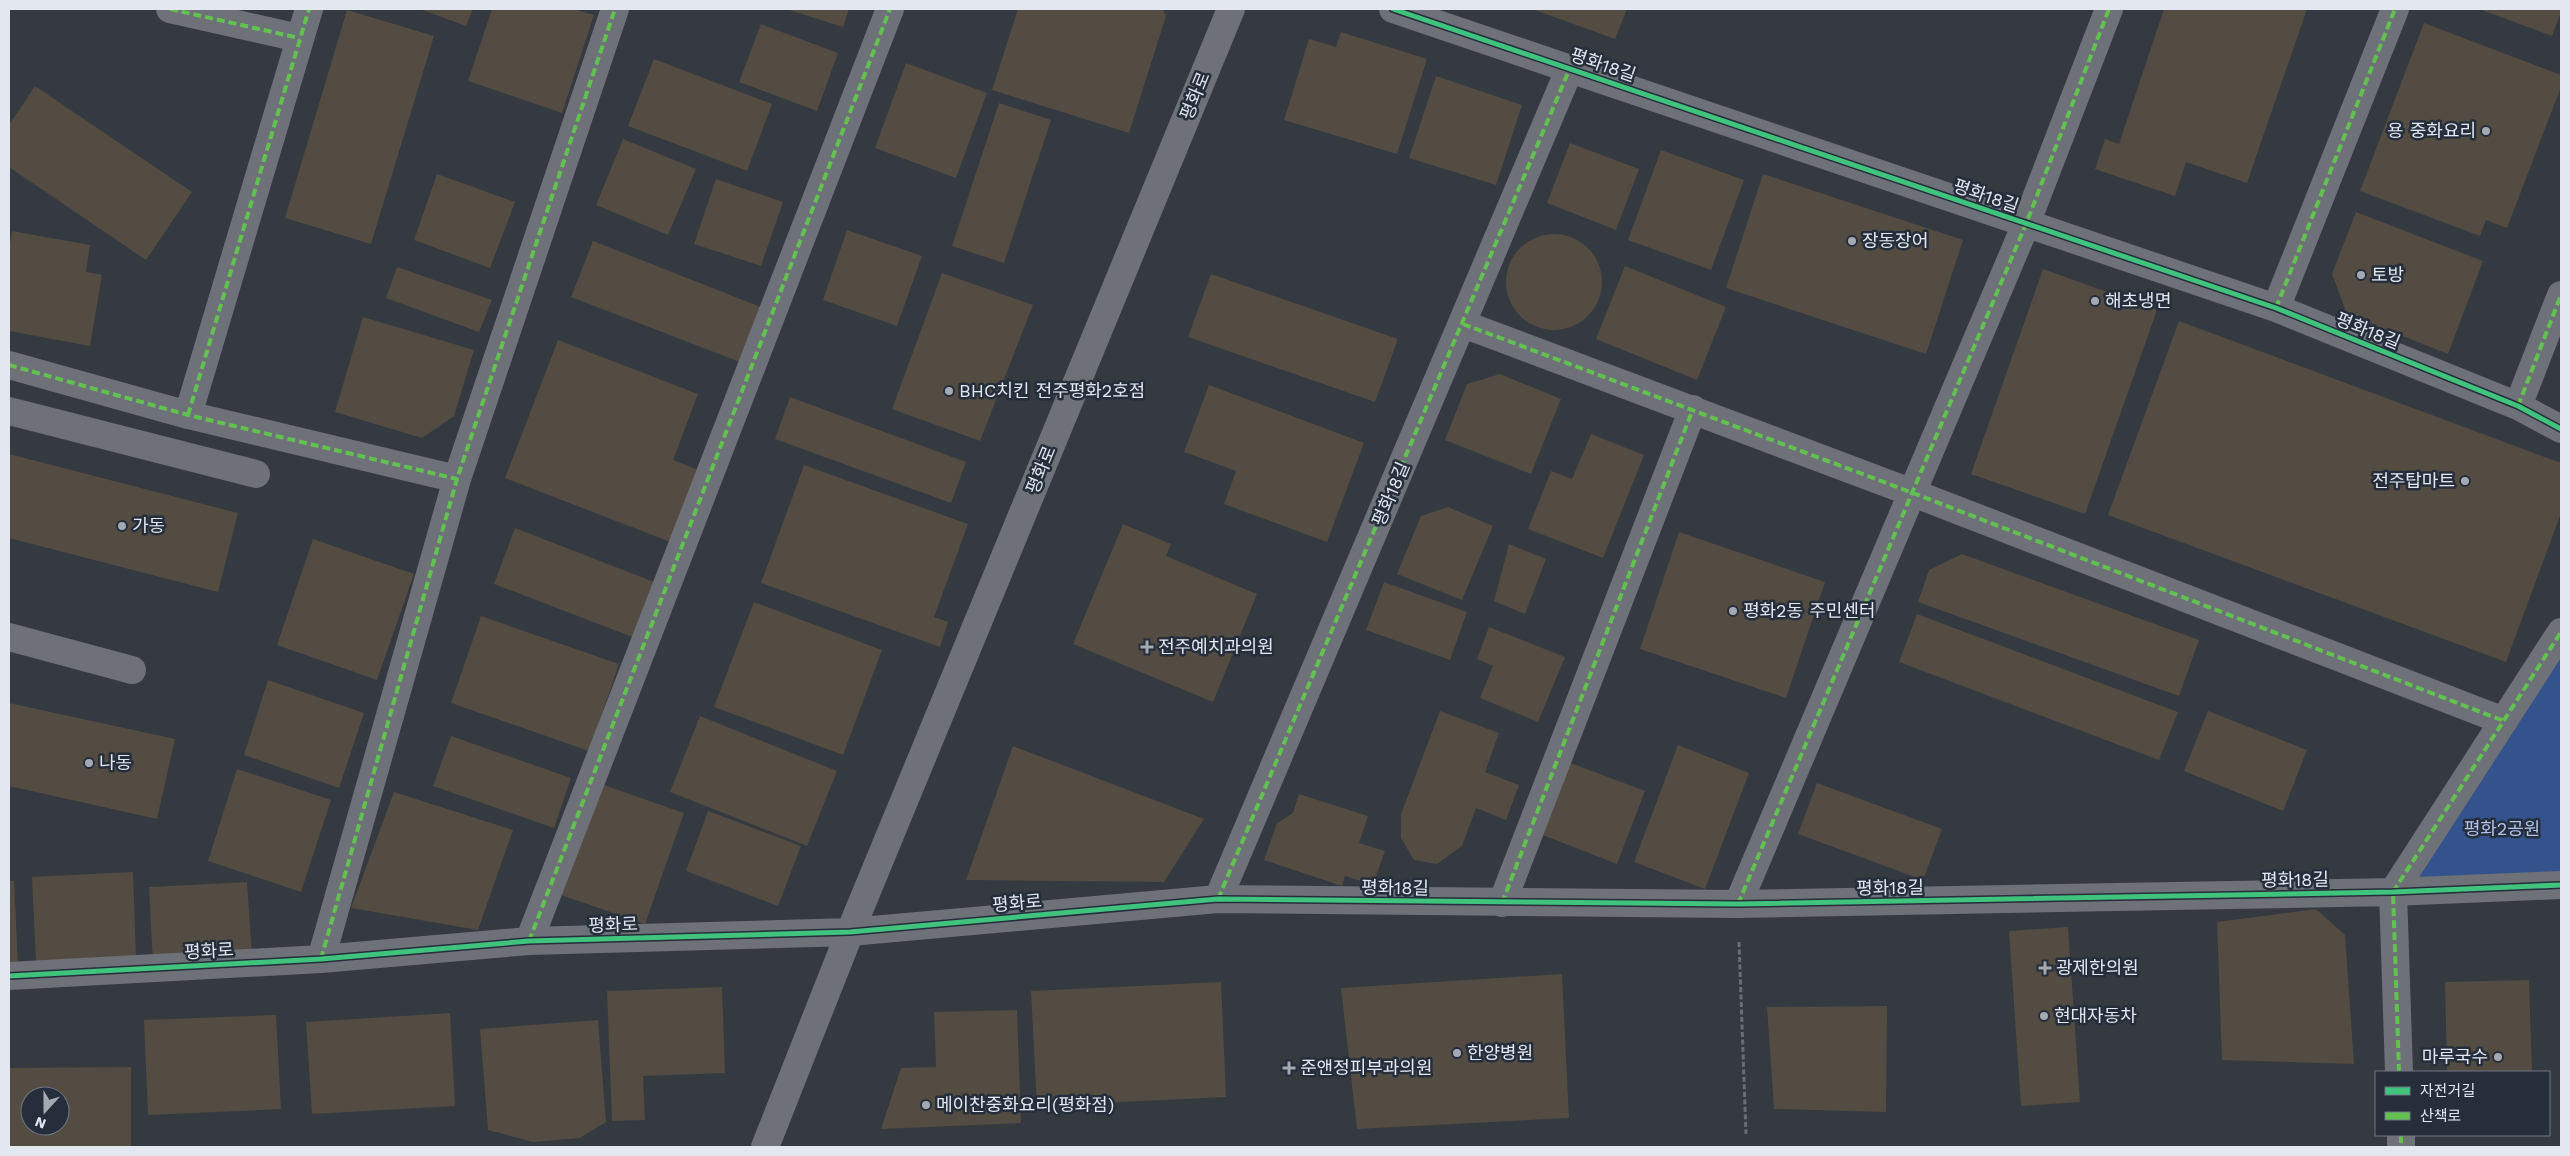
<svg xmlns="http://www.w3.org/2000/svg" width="2570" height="1156" font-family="'Work Sans','Noto Sans KR',sans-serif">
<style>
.green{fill:#34538d}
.building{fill:#524c42;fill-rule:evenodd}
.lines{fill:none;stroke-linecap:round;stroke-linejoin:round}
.path{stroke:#6a6d72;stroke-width:3;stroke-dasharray:5 2.5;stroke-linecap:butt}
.street{stroke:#6e7177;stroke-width:28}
.quiet{stroke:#63c152;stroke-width:4;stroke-dasharray:8 4;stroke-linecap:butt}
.cycleway-casing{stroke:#262d3b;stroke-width:8}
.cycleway{stroke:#40c37c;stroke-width:5}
.poi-dot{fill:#a5aab2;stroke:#262d3b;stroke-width:2}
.labels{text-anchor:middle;stroke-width:5;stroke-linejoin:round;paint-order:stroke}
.street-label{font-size:18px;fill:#e2e7f0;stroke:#262d3b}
.poi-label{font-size:18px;fill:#e2e7f0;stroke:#262d3b;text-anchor:start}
.park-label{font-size:18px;fill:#aec4ec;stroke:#262d3b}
</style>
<rect width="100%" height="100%" fill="#353940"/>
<path class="green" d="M2561,630V885L2393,892Z"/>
<path class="building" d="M420,9H473L466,26Z
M492,9H574L594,15L562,113L468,81Z
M786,9H849L843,27Z
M1018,9H1163L1166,16L1129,133L992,90Z
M1532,9H1627L1615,39Z
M2164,9H2307L2247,183L2186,162L2175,196L2095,169L2105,139L2119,144Z
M2479,9H2561V12L2552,36Z
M347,10L434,36L371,244L285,218Z
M2424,23L2561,75V87L2507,228L2486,220L2480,236L2360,191Z
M761,24L838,53L817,111L739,82Z
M1341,32L1427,59L1397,154L1284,120L1309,39L1336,47Z
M654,59L772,104L747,171L628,126Z
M906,63L987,93L956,178L875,148Z
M1436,76L1522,105L1496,185L1409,158Z
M35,86L192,192L146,260L9,167V125Z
M999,103L1051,120L1004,263L952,246Z
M623,139L696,169L668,235L596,205Z
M1570,143L1639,169L1616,230L1547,203Z
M1661,150L1744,180L1711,270L1628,240Z
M437,174L515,202L490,268L414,240Z
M1763,174L1963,240L1926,354L1726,288Z
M716,179L783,202L761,266L694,244Z
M2356,212L2483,261L2448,354L2347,314L2332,274Z
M847,230L922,256L897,326L823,300Z
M12,231L90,245L86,272L102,275L90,346L9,331V250Z
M1506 282a48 48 0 1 1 96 0a48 48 0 1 1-96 0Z
M593,241L766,309L745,364L571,297Z
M1625,266L1726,307L1697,380L1596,339Z
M397,267L492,300L479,332L386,298Z
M2043,269L2157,310L2085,514L1971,474Z
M942,273L1033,305L980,441L892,409Z
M1211,274L1398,339L1375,402L1188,337Z
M363,317L474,350L454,416L422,438L335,412Z
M2179,321L2561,463V513L2506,662L2108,515Z
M558,340L698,394L673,460L701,471L673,543L505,478Z
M1500,374L1561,399L1531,474L1445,440L1467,384Z
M1209,385L1364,443L1327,542L1224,504L1236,471L1184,452Z
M790,397L966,462L951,503L775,439Z
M1591,434L1644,455L1603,558L1528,529L1551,471L1572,479Z
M9,454L238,513L218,592L9,538Z
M804,465L968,524L934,617L948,622L940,647L761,583Z
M1448,507L1493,526L1462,600L1397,574L1421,516Z
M1123,524L1171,544L1166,556L1257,594L1213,702L1073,644Z
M515,528L662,585L640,640L494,584Z
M1679,532L1825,582L1786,698L1640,649Z
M313,539L414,574L377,680L277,645Z
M1509,544L1546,559L1525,614L1494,601Z
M1962,554L2199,640L2179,696L1918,602L1929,570Z
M1384,582L1467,612L1450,660L1366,630Z
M754,602L882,650L843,755L714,707Z
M1917,614L2178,712L2159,760L1899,662Z
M481,616L619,664L589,751L451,703Z
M1489,627L1565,657L1538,722L1480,698L1493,666L1477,659Z
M268,680L364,713L339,788L244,755Z
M9,703L175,739L157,819L9,786Z
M1440,711L1499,733L1485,772L1519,785L1506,820L1476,808L1462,846L1437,864L1414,860L1401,838V814Z
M2208,711L2307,750L2283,811L2184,771Z
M700,716L837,771L807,846L670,792Z
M451,736L571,778L554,828L433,786Z
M1678,745L1749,773L1705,889L1634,862Z
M1013,746L1204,819L1164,882L966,880Z
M1568,762L1645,791L1617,864L1540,834Z
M237,769L331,800L301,892L208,861Z
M1817,783L1942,829L1923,880L1798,834Z
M601,784L684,813L645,924L561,895Z
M394,792L513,830L478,930L351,908Z
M1299,794L1368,816L1359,843L1385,851L1373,885L1345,876L1342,886L1264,860L1277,823L1293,813Z
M708,811L801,846L778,906L686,871Z
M133,872L136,958L36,962L32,877Z
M9,881H14L18,965H9Z
M247,882L252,957L153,963L149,887Z
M2316,909L2345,935L2354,1064L2222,1060L2217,922Z
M2068,927L2080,1102L2021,1106L2009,931Z
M1562,974L1569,1118L1357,1129L1341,988Z
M2529,980L2532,1072H2447L2445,982Z
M1221,982L1226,1097L1037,1106L1031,991Z
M722,987L725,1073L643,1076L645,1120L612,1121L607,991Z
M1887,1006L1886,1112L1774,1109L1767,1007Z
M1017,1010L1021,1123L881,1129L901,1068L936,1067L934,1012Z
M450,1013L455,1106L312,1114L306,1022Z
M276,1015L281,1109L148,1115L144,1020Z
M598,1020L606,1122L580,1138L533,1142L488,1130L480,1029Z
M131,1067V1147H9V1068ZM30,1096H60V1126H30Z"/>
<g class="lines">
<path class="path" d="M1739,942L1746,1134"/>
<path class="street" d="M170,9L299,38
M1393,9L2276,308L2518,406L2561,429
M2276,308L2395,9
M1463,324L1913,493L2504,721
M9,365L188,415L457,479
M2518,406L2561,295
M9,411L256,474
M188,415L309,9
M9,637L132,670
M1218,899L1570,68
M1502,903L1693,409
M1738,904L2026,224L2109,9
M529,941L890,9
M321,959L457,479L615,9
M9,976L321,959L529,941L850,932L1218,899L1738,904L2393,892L2561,885
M2399,1072L2393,892L2561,632
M2401,1135V1147
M765,1147L850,932L1231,9"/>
<path class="quiet" d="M170,9L299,38
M2276,308L2395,9
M1463,324L1913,493L2504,721
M9,365L188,415L457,479
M2518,406L2561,295
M188,415L309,9
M1218,899L1570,68
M1502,903L1693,409
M1738,904L2026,224L2109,9
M529,941L890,9
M321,959L457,479L615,9
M2399,1072L2393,892L2561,632
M2401,1135V1147"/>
<defs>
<path id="cycleway" d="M1393,9L2276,308L2518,406L2561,429
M9,976L321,959L529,941L850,932L1218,899L1738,904L2393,892L2561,885"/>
</defs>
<use href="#cycleway" class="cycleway-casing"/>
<use href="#cycleway" class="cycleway"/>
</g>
<g class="poi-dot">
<circle cx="2486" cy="131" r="5"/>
<circle cx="1852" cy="241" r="5"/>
<circle cx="2361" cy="275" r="5"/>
<circle cx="2095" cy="301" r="5"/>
<circle cx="949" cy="391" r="5"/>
<circle cx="2465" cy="481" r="5"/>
<circle cx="122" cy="526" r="5"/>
<circle cx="1733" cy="611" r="5"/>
<path d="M1144.5 639.5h5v5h5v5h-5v5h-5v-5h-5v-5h5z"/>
<circle cx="89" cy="763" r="5"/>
<path d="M2042.5 960.5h5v5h5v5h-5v5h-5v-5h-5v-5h5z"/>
<circle cx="2044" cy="1016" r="5"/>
<circle cx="1457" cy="1053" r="5"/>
<circle cx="2498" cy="1057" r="5"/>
<path d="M1286.5 1060.5h5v5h5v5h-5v5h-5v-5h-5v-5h5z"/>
<circle cx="926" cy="1105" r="5"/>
</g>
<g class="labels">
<g class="street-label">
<text transform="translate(1603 65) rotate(19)" y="6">평화18길</text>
<text transform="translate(1195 96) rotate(-68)" y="6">평화로</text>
<text transform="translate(1986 196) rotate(19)" y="6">평화18길</text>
<text transform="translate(2368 331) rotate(22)" y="6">평화18길</text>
<text transform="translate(1041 470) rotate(-68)" y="6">평화로</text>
<text transform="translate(1391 494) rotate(-67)" y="6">평화18길</text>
<text transform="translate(2295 880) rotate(-1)" y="6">평화18길</text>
<text transform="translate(1395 888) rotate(1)" y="6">평화18길</text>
<text transform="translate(1890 888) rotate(-1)" y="6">평화18길</text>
<text transform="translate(1017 903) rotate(-5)" y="6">평화로</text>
<text transform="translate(613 925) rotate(-2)" y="6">평화로</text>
<text transform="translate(209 951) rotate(-3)" y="6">평화로</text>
</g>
<g class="poi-label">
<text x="2476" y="137" text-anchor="end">용 중화요리</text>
<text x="1862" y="247">장동장어</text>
<text x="2371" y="281">토방</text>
<text x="2105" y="307">해초냉면</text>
<text x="959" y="397">BHC치킨 전주평화2호점</text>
<text x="2455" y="487" text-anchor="end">전주탑마트</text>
<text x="132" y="532">가동</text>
<text x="1743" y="617">평화2동 주민센터</text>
<text x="1158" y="653">전주예치과의원</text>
<text x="99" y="769">나동</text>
<text x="2056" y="974">광제한의원</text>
<text x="2054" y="1022">현대자동차</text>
<text x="1467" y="1059">한양병원</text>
<text x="2488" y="1063" text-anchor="end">마루국수</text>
<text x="1300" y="1074">준앤정피부과의원</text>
<text x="936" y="1111">메이찬중화요리(평화점)</text>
</g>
<g class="park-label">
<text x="2502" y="835">평화2공원</text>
</g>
</g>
<rect width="2570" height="1156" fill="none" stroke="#e2e7f0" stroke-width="20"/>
<rect x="2375" y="1071" width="175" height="65" fill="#262d3b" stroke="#717783"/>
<rect x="2385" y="1087" width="25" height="8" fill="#40c37c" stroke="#717783"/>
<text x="2420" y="1096" font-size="15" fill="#e2e7f0">자전거길</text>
<rect x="2385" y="1112" width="25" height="8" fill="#63c152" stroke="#717783"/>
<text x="2420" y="1121" font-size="15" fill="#e2e7f0">산책로</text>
<g transform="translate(45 1111) rotate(201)"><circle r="24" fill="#262d3b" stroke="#717783"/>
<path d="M0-4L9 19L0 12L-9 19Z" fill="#a5aab2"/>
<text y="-8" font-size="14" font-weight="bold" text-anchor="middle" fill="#e2e7f0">N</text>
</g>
</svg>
